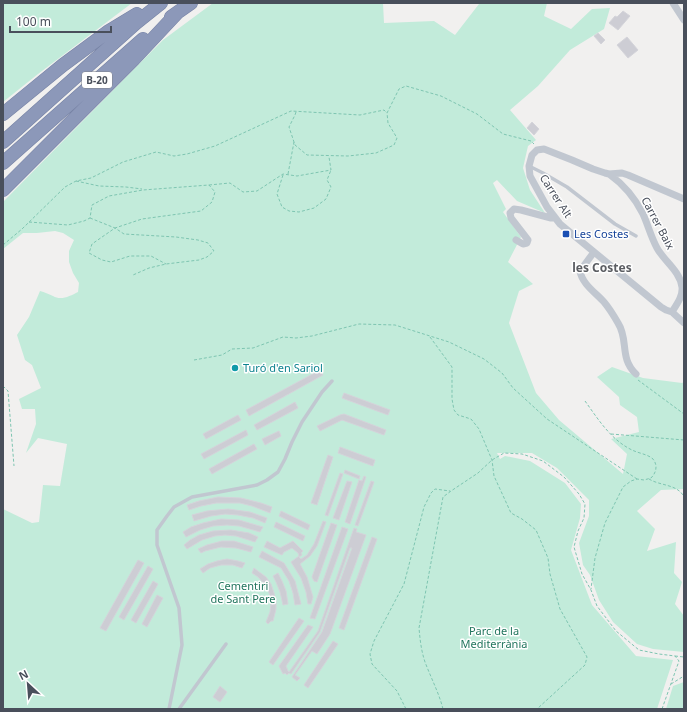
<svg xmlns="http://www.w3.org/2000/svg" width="687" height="712" font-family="'Noto Sans',sans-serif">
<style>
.green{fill:#c2ebda}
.building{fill:#cdcdd4;stroke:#d4d4da}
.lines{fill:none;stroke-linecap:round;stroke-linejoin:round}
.motorway-casing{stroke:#7783a5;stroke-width:14}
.path{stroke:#7ec5b1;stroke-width:1;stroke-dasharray:3 2;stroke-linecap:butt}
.service{stroke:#c1c7d0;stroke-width:3.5}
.minor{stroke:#c1c7d0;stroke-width:7}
.motorway{stroke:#8c98b9;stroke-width:13}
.transit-dot{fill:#1a4fb4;stroke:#fff;stroke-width:1.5}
.culture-dot{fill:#0f9aa8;stroke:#fff;stroke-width:1.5}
.labels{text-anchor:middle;stroke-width:3;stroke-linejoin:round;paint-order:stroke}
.shield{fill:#fff;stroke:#80848c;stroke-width:1}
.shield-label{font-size:10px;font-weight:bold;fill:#494f5b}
.street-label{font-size:11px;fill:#494f5b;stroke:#fff}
.transit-label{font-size:11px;fill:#164399;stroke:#fff;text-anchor:start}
.culture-label{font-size:11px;fill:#0d838f;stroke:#fff;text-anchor:start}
.park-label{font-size:11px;fill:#21755d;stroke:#fff}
.neighbourhood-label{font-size:12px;font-weight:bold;fill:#5c5e63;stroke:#fff}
</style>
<rect width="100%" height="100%" fill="#f1f0ef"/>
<path class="green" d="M3,3H132L38,74L3,102Z
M213,3H383L384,23L434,21L455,35L479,4L485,3H547L544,16L571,29L592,9L610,8L604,29L570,50L538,86L510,110L536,140L528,146L523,168L530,190L545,213L517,201L497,180L493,183L506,209L503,212L521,237L508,262L533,284L519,291L509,323L536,393L559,420L623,474L627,454L611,439L639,432L637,417L620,405L619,397L597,377L612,367L643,378L682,383L684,382V489L661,490L637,511L655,529L647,551L676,542L674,573L682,582L675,604L684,616V652L653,649L637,644L613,622L599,600L590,575L583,565L579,543L589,516V500L557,468L532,453H497L500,459L505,456L530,461L565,483L581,504L580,518L571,550L592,605L636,656L673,660L657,709H3V509L32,523L39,522L43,485L60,486L67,444L38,438L26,453L36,424L35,409H22L19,399L41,388L32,365L25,360L17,335L29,317L40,291C45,292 48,294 53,296C61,301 70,296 78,292L79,283L73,273L69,262V251L74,240L63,233L55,231L37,233H23L3,249V202L128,75L163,40Z
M684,682V709H666L673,686Z"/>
<path class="building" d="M623,11L630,16L618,30L609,23L615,16L617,17Z
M598,33L605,40L601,44L594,36Z
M627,37L638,50L628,58L617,45Z
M532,122L539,129L534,135L527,128Z
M320,370L323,375L249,416L246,410Z
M344,393L390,410L388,415L342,398Z
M295,402L298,408L257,430L254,425Z
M344,414L386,430L384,435L342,420L320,431L317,426L340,415Z
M238,415L241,420L206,439L203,434Z
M246,430L248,435L204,459L201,454Z
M279,431L281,436L265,445L262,439Z
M254,444L257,449L212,474L209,469Z
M340,447L375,460L373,466L338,453Z
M328,455L333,457L317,505L311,503Z
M345,470L360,476L359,479L344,473Z
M340,473L343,474L328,516L325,515Z
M364,476L366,477L350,524L345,522L359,480L362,481Z
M347,481L352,482L339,520L333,518Z
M371,481L374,482L358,526L355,525Z
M218,497L241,498L261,503L272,507L270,513L252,506L240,503H216L201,506L189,510L187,505L199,501Z
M228,509L250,512L267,518L265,523L253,518L238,515L225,514L211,516L194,521L192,515L207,511Z
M281,511L310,525L308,530L279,516Z
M221,519L239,520L263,527L260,532L239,526L227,525L213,526L200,530L186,537L183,532L191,527L203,523Z
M323,521L326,522L317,546L310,556L300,564L307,577L313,597L311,604H308L306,592L301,578L291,562L299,556L298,553L292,548L284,552L282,555L264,547L267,541L280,548L293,541L303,551L301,553L302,555L299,557L301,559L307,555L314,544Z
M276,522L305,536L303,541L274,527Z
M331,523L337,525L317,582L314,581L312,577Z
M342,527L348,529L315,619L310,618Z
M354,528L357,529L356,532L366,535L330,634L317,654L312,651L295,675L300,678L297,681L292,677L322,632L352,548H350L320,632L291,674L289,673L287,675L285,673L283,674L279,666L308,625L313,627L286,666L288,671L289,672L318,631Z
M231,530L249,533L258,537L255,542L236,536L225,535L215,536L202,540L187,549L184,545L190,540L199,535L213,531Z
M372,537L377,539L344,630L339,628Z
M222,541H234L253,547L251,552L236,548L221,547L205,551L201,553L198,549L207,545Z
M262,551L284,563L295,581L301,604L295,605L293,593L289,581L281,568L259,557Z
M227,559L238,561L245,563L242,568L233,565H221L210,568L203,573L200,569L208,564L217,561Z
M138,560L144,563L106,631L100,628Z
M148,566L153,569L124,620L119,617Z
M254,568L266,577L271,584L274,593L276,601V609L273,621H271L268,624L266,622L270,612L271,604L270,595L266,586L258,577L252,573Z
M278,573L282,581L286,591L288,604L283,605L280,592L276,582L273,576Z
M153,581L158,584L136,623L131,620Z
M157,595L163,598L147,627L142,624Z
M299,618L304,621L273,665L269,662Z
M333,641L338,644L308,688L304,685Z
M220,686L227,692L220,702L213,697Z"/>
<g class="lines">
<defs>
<path id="motorway" d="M171,17L191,3
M3,114L63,65L109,31L137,14
M3,142L136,23L161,3
M3,163L143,39
M3,190L134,59L178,12"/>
</defs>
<use href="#motorway" class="motorway-casing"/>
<path class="path" d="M296,112L295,115L289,127L295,145L307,155L348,156L376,153L394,145L397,138L388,123L387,113L399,89L406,86L441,96L477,114L503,134L531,141L534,144
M288,174L294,142
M283,175L277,194L282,207L289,211L299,212L314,208L326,199L331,187L327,180L331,170
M76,181L99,186L126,187L142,189
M209,185L230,183L243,192L257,191L283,174L297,176L331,170L329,157
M90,218L115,228L124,234L176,237L198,240L208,243L214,251L207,257L199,260L166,264L149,268L133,275
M29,222L68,225L84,221L90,218L92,205L109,196L143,190L209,185L215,192L212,202L201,211L142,219L115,228L92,244L89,253L102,260L111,262L130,256H151L166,264
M3,245L22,229L65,187L76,181L91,178L123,162L156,152L174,156L187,154L215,146L291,111L360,115L384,110L387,113
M430,337L452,367V399L454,410L458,415L471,419L479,429L492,460L494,476L511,513L522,519L536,530L548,558L550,574L560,609L587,657L585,665L537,709
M194,360L222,355L232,349L253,348L283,337L296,338L312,336L359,324L395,325L449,342L484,359L502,373L513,388L547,419L637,479
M638,380L684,414
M3,386L8,391L14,466
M585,401C598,419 611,440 632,450C638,453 646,454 652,458C658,464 657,472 651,478L644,480L637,479L631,481L623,487L605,523L595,558L591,589
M611,434L684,440
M649,479C660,486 678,484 684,497
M675,656L684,657
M671,684L684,676
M406,709L397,691L372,664L370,654L374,641L404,584L424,507L431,493L435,489L450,491
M443,709C439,693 431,678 425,662C421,650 420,639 419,628L443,497L451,491L478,473L492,460L504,453L522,454L543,461L564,477L579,494L585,504L584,518L578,531L574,547L582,574L591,590L597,606L616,631L639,650L659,654L675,656L679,661L662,709"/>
<path class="service" d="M529,166L543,173L567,187L615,224L636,236
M169,709L182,645L179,608L157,545V530L167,516L174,507L192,497L257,485L267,480L278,472L285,459L292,442L302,422L322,392L332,381
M179,709L226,644"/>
<path class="minor" d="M673,3L684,20
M609,174C623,184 635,198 643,214C648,225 651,237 657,248C664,261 680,271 682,287C683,296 677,304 672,312
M684,199L628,175L622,173L609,174L605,173L593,169L572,160L544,149L537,150L532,155L529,166L530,176L547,207L560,224L661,307L666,310L672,312L684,323
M516,240L523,244L527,243L528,240L511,218L510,213L514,209L521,210L551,218H555
M594,252L580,271C582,284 596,293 604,302C609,308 614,316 618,323C629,340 619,358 636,374"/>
<use href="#motorway" class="motorway"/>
</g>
<rect class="transit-dot" x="562" y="230" width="8" height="8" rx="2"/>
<circle class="culture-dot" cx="235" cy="368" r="4"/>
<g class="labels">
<rect class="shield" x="82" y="72" width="30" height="16" rx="3"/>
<g class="shield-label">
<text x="97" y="84">B-20</text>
</g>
<g class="street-label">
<text transform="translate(556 196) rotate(57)" y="4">Carrer Alt</text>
<text transform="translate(658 223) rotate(62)" y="4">Carrer Baix</text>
</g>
<g class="transit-label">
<text x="574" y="238">Les Costes</text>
</g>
<g class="culture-label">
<text x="243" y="372">Turó d'en Sariol</text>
</g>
<g class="park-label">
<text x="243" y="590">Cementiri<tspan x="243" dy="13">de Sant Pere</tspan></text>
<text x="494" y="635">Parc de la<tspan x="494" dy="13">Mediterrània</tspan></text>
</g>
<g class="neighbourhood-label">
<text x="602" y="272">les Costes</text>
</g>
</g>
<rect width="687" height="712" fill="none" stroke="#494f5b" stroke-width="8"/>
<g transform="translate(28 684) rotate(334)" stroke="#ffffff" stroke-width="3" paint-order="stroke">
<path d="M0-3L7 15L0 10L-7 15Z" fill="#494f5b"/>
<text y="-6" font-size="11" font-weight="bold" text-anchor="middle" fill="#494f5b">N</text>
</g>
<path d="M10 26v6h101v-6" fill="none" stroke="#494f5b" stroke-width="2"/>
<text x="16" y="26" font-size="12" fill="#494f5b" stroke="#ffffff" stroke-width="3" paint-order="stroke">100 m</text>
</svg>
